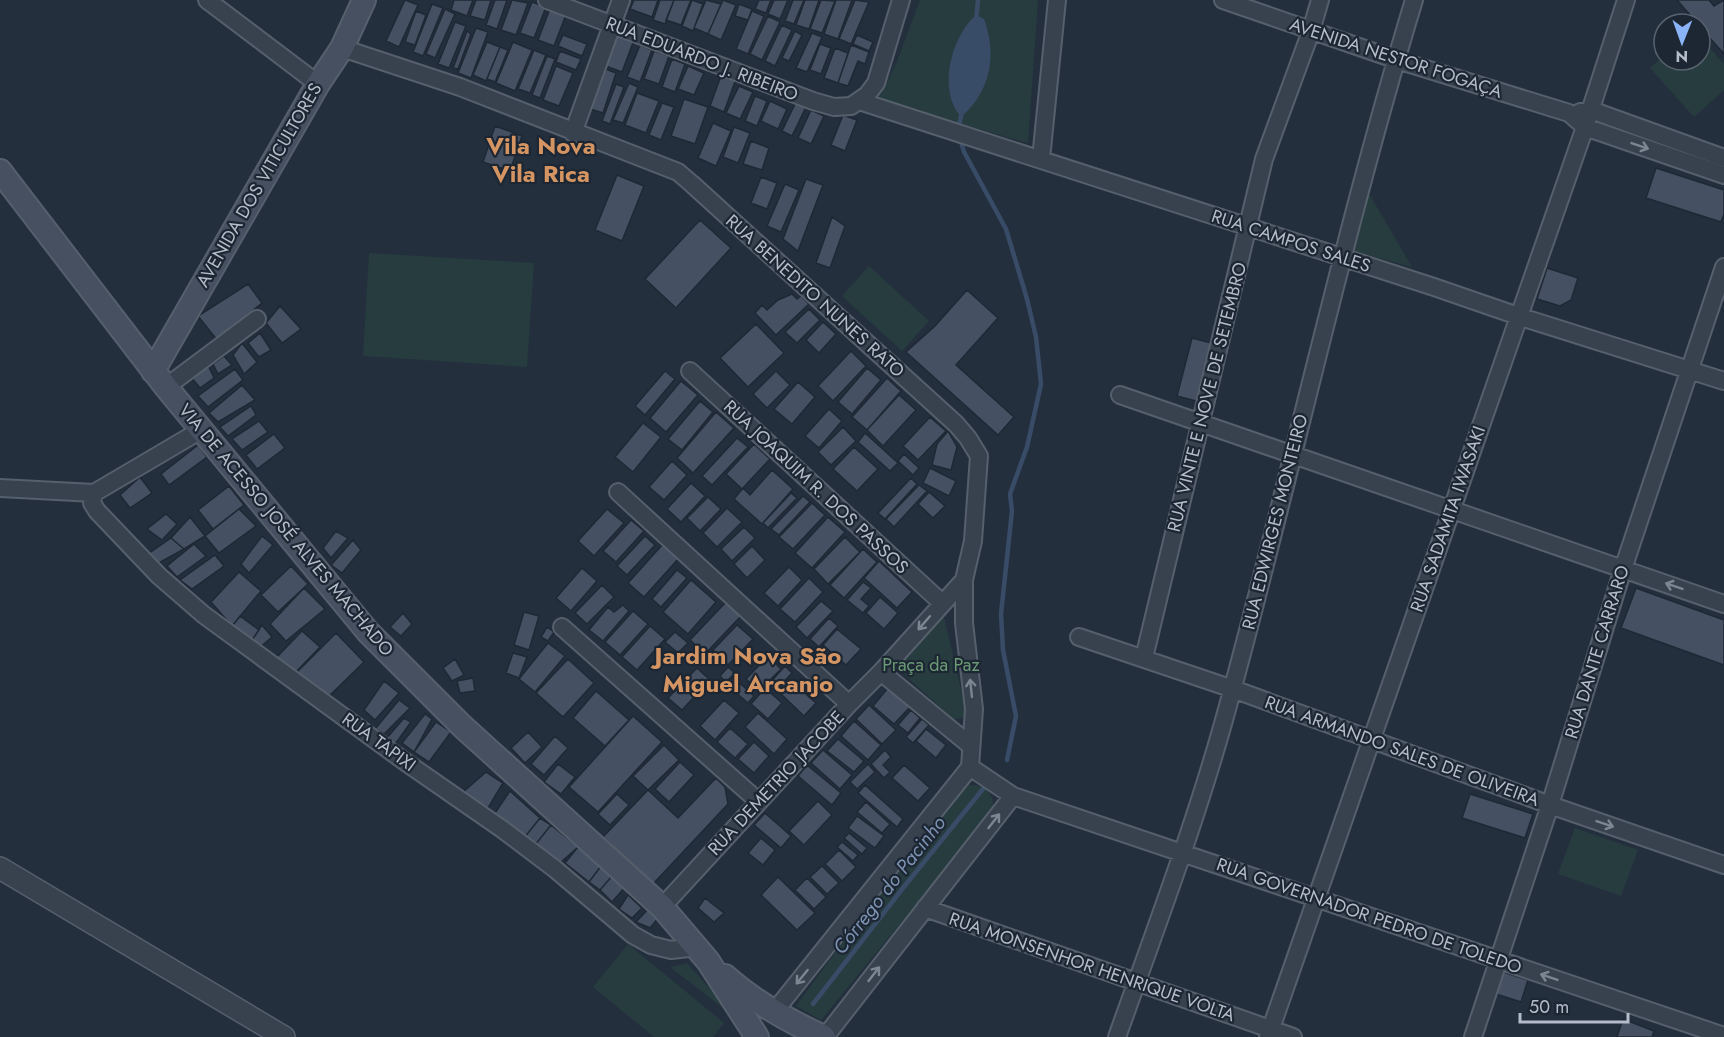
<svg xmlns="http://www.w3.org/2000/svg" width="1724" height="1037" font-family="Jost,sans-serif">
<style>
.green{fill:#263c3f}
.water{fill:#394c67}
.lines{fill:none;stroke-linecap:round;stroke-linejoin:round}
.stream{stroke:#394c67;stroke-width:4.5}
.building{fill:#455162;stroke:#1f2835;stroke-width:1.5}
.minor-casing{stroke:#565f6c;stroke-width:20}
.tertiary-casing{stroke:#565f6c;stroke-width:24}
.secondary-casing{stroke:#565f6c;stroke-width:26}
.minor{stroke:#38414e;stroke-width:16}
.tertiary{stroke:#38414e;stroke-width:21}
.secondary{stroke:#465061;stroke-width:22}
.oneway{stroke:#7c8592}
.labels{text-anchor:middle;stroke-width:4.5;stroke-linejoin:round;paint-order:stroke}
.street-label{font-size:18px;fill:#b4bcc9;stroke:#1d2633}
.park-label{font-size:18px;fill:#6b9a76;stroke:#1d2633}
.water-label{font-size:20px;font-style:italic;fill:#7c92b1;stroke:#1d2633}
.district-label{font-size:24px;font-weight:bold;fill:#d59563;stroke:#1d2633}
</style>
<rect width="100%" height="100%" fill="#242f3e"/>
<path class="green" d="M920,0H1038L1028,143L878,100L896,64Z
M1700,37L1724,64V90L1694,117L1650,68L1664,55V60H1700Z
M1368,192L1412,267L1353,251Z
M369,253L534,263L527,367L363,356Z
M869,266L929,321L902,351L842,296Z
M944,617L966,711L965,715L962,718L953,719L905,675L901,668V659Z
M968,785C986,784 995,793 993,811L821,1020L796,1006L949,797L960,787Z
M1575,828L1638,850L1621,896L1558,874Z
M628,944L724,1023L713,1037H654L593,987Z
M687,963L736,1018L670,967Z"/>
<path class="water" d="M976,15L984,19C997,55 991,91 961,117C937,90 951,37 976,15Z"/>
<g class="lines">
<path class="stream" d="M976,21L978,0
M958,130L962,112
M960,138L964,152L1006,229L1027,299L1036,337L1041,384L1027,447L1010,494L1012,511L1001,614L1003,650L1016,716L1007,760
M813,1004L903,888L987,784"/>
</g>
<path class="building" d="M405,0L418,5L399,47L386,41Z
M454,0H473L467,16L451,10Z
M476,0H491L485,20L470,16Z
M495,0H507L497,29L486,25Z
M512,0L528,3L516,35L501,30Z
M634,0H658L652,17L630,9Z
M660,0H674L665,24L653,20Z
M674,0H691L681,25L666,20Z
M692,0L703,4L693,31L682,26Z
M706,0L721,4L708,34L694,28Z
M723,0L736,5L721,40L708,34Z
M759,0H771L766,13L755,9Z
M774,0H788L780,19L768,14Z
M793,0H804L794,24L785,21Z
M805,0H819L809,29L796,25Z
M821,0L835,1L822,33L810,29Z
M836,0H852L838,39L824,34Z
M855,0L869,2L851,44L839,39Z
M1677,0H1709L1714,6L1724,0V54L1700,27V24H1698Z
M532,2L546,7L534,38L520,33Z
M432,4L443,8L423,56L413,52Z
M739,4L752,9L748,20L735,16Z
M551,6L567,12L554,46L538,40Z
M445,9L455,14L435,58L426,54Z
M416,11L426,15L415,45L405,42Z
M752,11L764,16L748,54L736,49Z
M768,16L780,22L762,60L750,54Z
M455,22L466,26L449,68L438,64Z
M782,25L792,30L775,66L765,61Z
M476,28L488,32L471,78L458,73Z
M467,31L471,34L458,69L453,68Z
M795,31L802,35L789,61L782,58Z
M615,33L634,40L622,72L603,65Z
M812,33L822,37L807,72L796,68Z
M563,35L587,44L582,56L558,46Z
M857,35L873,42L869,51L853,44Z
M487,42L500,47L486,81L473,75Z
M513,42L532,50L515,91L496,83Z
M820,44L831,48L821,74L810,70Z
M640,45L652,50L640,82L627,77Z
M851,45L869,52L865,64L858,61L848,86L838,83Z
M500,47L508,50L495,82L487,79Z
M835,48L848,53L838,83L824,78Z
M534,50L546,55L530,93L518,89Z
M560,51L581,59L576,70L556,62Z
M654,51L669,56L659,84L644,79Z
M547,56L555,59L540,98L532,95Z
M672,59L685,64L675,92L662,87Z
M556,66L573,73L559,106L543,100Z
M688,66L704,73L694,95L678,89Z
M603,68L616,73L603,113L590,109Z
M722,73L736,79L724,112L710,106Z
M629,83L638,87L623,123L613,120Z
M616,84L624,87L610,124L602,121Z
M739,86L753,92L740,119L726,113Z
M637,93L659,101L646,133L625,125Z
M755,96L767,101L757,126L745,121Z
M684,99L708,107L695,144L671,136Z
M770,101L787,109L778,129L761,121Z
M796,102L806,107L792,136L782,131Z
M662,103L674,107L661,140L649,135Z
M811,110L824,116L811,144L798,138Z
M843,115L857,120L845,151L831,145Z
M713,123L731,131L716,166L698,158Z
M495,126L522,136L510,171L483,162Z
M734,127L750,133L738,163L723,157Z
M751,141L769,148L762,170L743,164Z
M1656,168L1724,190V214L1721,222L1646,198Z
M617,175L644,186L622,241L595,230Z
M761,177L777,183L767,209L751,203Z
M806,179L823,185L798,251L783,239Z
M785,184L799,190L781,232L767,226Z
M832,217L845,226L830,268L816,263Z
M700,220L731,248L676,308L645,279Z
M1547,268L1578,278L1571,300L1560,306L1537,299Z
M248,284L262,303L217,340L198,316Z
M967,290L998,318L956,365L1014,417L998,435L906,352L935,326Z
M792,294L797,299L801,296L809,304L776,335L755,313L762,305L767,310L778,300Z
M280,306L301,329L282,343L266,323Z
M809,309L820,320L797,343L785,332Z
M823,322L836,334L819,353L806,340Z
M756,324L784,353L748,387L720,358Z
M260,333L271,350L259,357L248,343Z
M1192,338L1215,344L1200,402L1177,396Z
M242,343L257,362L244,374L233,355Z
M851,351L866,366L833,401L818,386Z
M224,356L232,365L218,374L213,364Z
M208,365L214,378L200,388L191,377Z
M867,368L881,380L852,414L838,402Z
M235,369L243,380L208,407L198,396Z
M665,371L675,379L645,415L635,406Z
M776,371L790,385L767,408L753,394Z
M887,378L901,391L867,430L852,417Z
M681,381L698,395L666,432L650,418Z
M798,382L815,397L792,424L774,409Z
M242,385L255,400L218,422L209,413Z
M899,395L916,410L883,446L867,430Z
M700,401L713,412L682,450L668,439Z
M251,406L256,415L228,436L220,427Z
M829,409L842,421L819,448L805,436Z
M716,412L734,428L693,473L677,458Z
M930,417L946,431L918,460L903,446Z
M259,421L268,432L242,450L232,439Z
M643,423L661,437L633,472L615,457Z
M843,427L856,441L831,465L818,452Z
M948,431L957,447L951,470L932,465L937,444Z
M865,433L898,463L890,471L858,442Z
M274,434L285,448L257,469L246,455Z
M737,438L748,447L712,485L702,476Z
M754,444L770,459L742,489L726,474Z
M198,445L207,457L169,485L161,474Z
M854,447L878,469L857,491L833,469Z
M904,454L919,468L913,475L898,461Z
M672,461L687,475L664,500L649,487Z
M930,468L956,481L949,496L923,483Z
M772,470L793,489L762,524L734,499L743,488L750,495Z
M140,477L152,493L130,508L120,495Z
M911,478L917,484L885,519L878,513Z
M691,483L705,496L681,522L667,509Z
M919,485L927,491L894,527L886,519Z
M229,486L244,505L213,529L198,510Z
M929,492L945,506L933,518L918,504Z
M791,493L797,498L768,528L763,523Z
M803,496L810,502L779,535L771,529Z
M708,497L721,509L700,531L687,518Z
M812,503L825,515L793,549L779,537Z
M727,508L742,522L717,547L703,533Z
M239,509L256,526L219,553L205,536Z
M607,509L624,523L594,556L578,541Z
M166,514L177,524L162,540L147,529Z
M190,517L205,536L184,549L171,538Z
M828,517L845,532L812,568L795,553Z
M631,520L644,531L616,562L603,551Z
M744,527L755,538L732,561L721,549Z
M336,531L348,538L331,558L323,548Z
M262,536L273,545L249,573L241,564Z
M645,536L655,545L627,575L617,566Z
M845,537L860,552L828,584L814,569Z
M171,538L184,549L157,564L148,554Z
M353,540L361,550L342,573L331,565Z
M194,544L206,556L177,577L167,566Z
M663,544L679,558L644,597L628,583Z
M752,546L765,560L747,578L734,564Z
M863,549L877,562L844,598L830,585Z
M215,555L224,566L192,589L180,580Z
M879,561L912,592L897,608L864,578Z
M291,566L308,584L278,612L261,595Z
M789,567L802,580L778,606L764,593Z
M582,568L597,581L571,611L556,598Z
M677,570L687,578L661,607L652,599Z
M239,572L261,591L232,626L211,602Z
M809,578L823,592L795,622L780,609Z
M691,580L716,602L688,634L663,612Z
M863,582L871,588L861,599L869,606L863,613L847,600Z
M602,585L614,597L587,624L575,613Z
M304,588L325,609L286,641L270,624Z
M1636,588L1724,620V665L1621,628Z
M880,597L898,613L884,629L866,613Z
M821,601L833,611L807,638L796,627Z
M726,602L741,616L705,654L690,640Z
M623,605L629,611L603,641L589,630L608,607L614,612Z
M633,611L648,624L620,655L605,642Z
M524,612L539,616L529,650L514,645Z
M403,613L412,624L401,636L390,627Z
M240,616L259,630L252,640L232,626Z
M829,618L838,626L819,647L810,639Z
M262,625L272,637L259,648L252,640Z
M737,625L753,639L728,665L713,650Z
M650,626L665,639L637,670L622,657Z
M547,627L554,632L548,641L541,637Z
M837,629L861,649L846,665L823,645Z
M302,631L320,647L293,675L275,659Z
M675,632L688,643L678,653L665,642Z
M336,633L364,662L325,700L297,672Z
M548,643L565,656L535,692L519,679Z
M513,653L527,657L519,678L506,673Z
M768,656L781,669L759,691L746,679Z
M455,659L464,675L452,681L443,668Z
M568,659L594,683L563,717L536,693Z
M785,666L792,673L775,691L768,685Z
M728,667L735,673L726,682L720,676Z
M697,668L710,680L682,710L668,698Z
M733,677L754,696L748,703L727,685Z
M473,678L475,691L460,693L457,681Z
M384,681L399,693L375,720L364,710Z
M792,682L816,703L804,716L781,694Z
M765,688L782,703L768,719L751,704Z
M888,688L910,707L894,724L873,706Z
M596,691L629,720L605,746L573,718Z
M399,700L410,708L384,734L375,729Z
M724,700L739,713L715,740L700,726Z
M869,705L896,730L882,744L856,719Z
M911,710L920,718L908,733L898,725Z
M758,713L787,739L774,754L745,727Z
M425,714L432,719L414,752L402,743Z
M633,716L662,742L598,812L569,787Z
M404,718L411,722L396,743L386,739Z
M922,719L929,725L913,743L906,737Z
M854,721L881,745L868,760L841,736Z
M436,722L451,732L429,762L414,752Z
M730,728L748,744L735,758L717,742Z
M926,729L946,745L936,758L916,741Z
M528,732L542,747L525,763L511,748Z
M555,736L568,748L544,775L531,764Z
M838,739L864,761L854,772L827,751Z
M754,742L769,756L754,773L738,759Z
M664,745L679,760L648,790L633,776Z
M823,750L852,775L840,789L811,763Z
M885,750L891,757L883,765L890,772L884,778L871,764Z
M680,762L694,775L669,802L655,789Z
M558,764L575,777L561,794L544,782Z
M868,764L875,772L857,789L850,782Z
M807,765L841,793L832,805L798,776Z
M904,765L930,788L918,801L892,778Z
M486,772L503,783L488,808L462,793Z
M716,778L725,787L728,804L653,884L603,837L648,790L678,818Z
M865,785L903,819L897,827L858,793Z
M510,791L540,818L524,838L493,816Z
M617,794L629,805L610,825L598,814Z
M1470,794L1533,814L1525,838L1462,818Z
M818,801L832,815L804,845L789,831Z
M866,802L890,824L882,833L857,812Z
M765,813L791,836L781,848L754,825Z
M857,816L884,836L875,848L848,828Z
M540,818L551,825L535,845L524,838Z
M551,825L578,847L560,863L535,845Z
M849,833L867,848L862,854L844,838Z
M761,838L775,850L763,865L748,853Z
M842,842L858,855L853,861L837,847Z
M578,847L601,866L589,882L565,863Z
M839,850L856,867L842,881L825,864Z
M601,866L612,876L600,890L589,882Z
M822,866L839,883L827,894L810,877Z
M612,876L626,886L612,902L600,890Z
M778,877L815,913L797,930L761,895Z
M807,878L826,897L814,909L795,890Z
M628,895L642,908L632,918L619,909Z
M705,898L724,913L714,922L698,908Z
M649,908L659,917L650,928L636,922Z
M1503,972L1528,980L1521,1002L1496,994Z
M1623,1019L1654,1031L1652,1037H1617Z"/>
<g class="lines">
<defs>
<path id="minor" d="M207,0L318,84
M547,0L813,101L834,107L851,106L867,95L876,83L901,0
M1223,0L1397,60L1569,113L1585,127L1724,175
M342,48L460,87L678,172L692,184L956,424L968,438L979,456L973,541L964,580V623L974,709L970,767
M859,101L1434,287L1518,316L1724,381
M1580,112L1591,110L1724,158
M573,133L621,0
M1041,159L1057,0
M690,371L942,603
M166,387L257,319
M1120,395L1724,604
M0,488L94,493L201,430
M618,492L849,704
M94,493L92,503L97,511L159,576L204,615L404,761L502,829L555,869L633,935L651,945L671,950L697,947
M562,627L758,801
M1079,637L1233,689L1550,805L1724,865
M1144,658L1264,159L1311,31L1320,0
M881,672L971,746
M970,767L1013,796L1724,1036
M662,907L849,704L881,672L964,580
M925,908L1293,1037
M774,1012L970,767
M825,1037L1013,796
M1117,1037C1158,922 1202,806 1233,687C1295,458 1345,227 1414,0
M1268,1037L1585,127L1626,0
M1473,1037L1550,805L1623,569L1724,267"/>
<path id="tertiary" d="M0,868L284,1037"/>
<path id="secondary" d="M0,171L166,387L368,632L462,726L662,907L708,961L757,1037
M153,371L318,84L342,48L364,0
M725,976C754,1002 788,1021 824,1037"/>
</defs>
<use href="#minor" class="minor-casing"/>
<use href="#tertiary" class="tertiary-casing"/>
<use href="#secondary" class="secondary-casing"/>
<use href="#minor" class="minor"/>
<use href="#tertiary" class="tertiary"/>
<use href="#secondary" class="secondary"/>
</g>
<defs><path id="oneway-shaft" d="M-6 0H5M1.5-3L5.5 0L1.5 3" fill="none" stroke-width="1.6" stroke-linecap="round" stroke-linejoin="round" transform="scale(1.5)"/></defs>
<g class="oneway">
<use href="#oneway-shaft" transform="translate(1640 146) rotate(19)"/>
<use href="#oneway-shaft" transform="translate(1674 586) rotate(-161)"/>
<use href="#oneway-shaft" transform="translate(924 623) rotate(131)"/>
<use href="#oneway-shaft" transform="translate(971 688) rotate(-96)"/>
<use href="#oneway-shaft" transform="translate(994 821) rotate(-52)"/>
<use href="#oneway-shaft" transform="translate(1605 824) rotate(19)"/>
<use href="#oneway-shaft" transform="translate(874 974) rotate(-52)"/>
<use href="#oneway-shaft" transform="translate(802 977) rotate(129)"/>
<use href="#oneway-shaft" transform="translate(1549 977) rotate(-161)"/>
</g>
<g class="labels">
<g class="street-label">
<text transform="translate(1396 58) rotate(18)" y="6">AVENIDA NESTOR FOGAÇA</text>
<text transform="translate(702 59) rotate(21)" y="6">RUA EDUARDO J. RIBEIRO</text>
<text transform="translate(259 185) rotate(-60)" y="6">AVENIDA DOS VITICULTORES</text>
<text transform="translate(1291 241) rotate(18)" y="6">RUA CAMPOS SALES</text>
<text transform="translate(815 296) rotate(42)" y="6">RUA BENEDITO NUNES RATO</text>
<text transform="translate(1207 397) rotate(-76)" y="6">RUA VINTE E NOVE DE SETEMBRO</text>
<text transform="translate(816 487) rotate(43)" y="6">RUA JOAQUIM R. DOS PASSOS</text>
<text transform="translate(1448 519) rotate(-71)" y="6">RUA SADAMITA IWASAKI</text>
<text transform="translate(1275 522) rotate(-76)" y="6">RUA EDWIRGES MONTEIRO</text>
<text transform="translate(286 530) rotate(50)" y="6">VIA DE ACESSO JOSÉ ALVES MACHADO</text>
<text transform="translate(1597 652) rotate(-73)" y="6">RUA DANTE CARRARO</text>
<text transform="translate(379 742) rotate(36)" y="6">RUA TAPIXI</text>
<text transform="translate(1402 751) rotate(20)" y="6">RUA ARMANDO SALES DE OLIVEIRA</text>
<text transform="translate(776 783) rotate(-47)" y="6">RUA DEMETRIO JACOBE</text>
<text transform="translate(1369 916) rotate(19)" y="6">RUA GOVERNADOR PEDRO DE TOLEDO</text>
<text transform="translate(1092 967) rotate(19)" y="6">RUA MONSENHOR HENRIQUE VOLTA</text>
</g>
<g class="park-label">
<text x="931" y="671">Praça da Paz</text>
</g>
<g class="water-label">
<text transform="translate(889 885) rotate(-52)" y="7">Córrego do Pacinho</text>
</g>
<g class="district-label">
<text x="541" y="154">Vila Nova<tspan x="541" dy="28">Vila Rica</tspan></text>
<text x="748" y="664">Jardim Nova São<tspan x="748" dy="28">Miguel Arcanjo</tspan></text>
</g>
</g>
<g transform="translate(1682 42) rotate(181)"><circle r="28" fill="#1d2633" stroke="#59626f" stroke-width="1.5"/>
<path d="M0-4.5L10 22L0 15L-10 22Z" fill="#8ab4f8"/>
<text y="-9" font-size="16" font-weight="bold" text-anchor="middle" fill="#b4bcc9">N</text>
</g>
<path d="M1520 1013v9h108v-9" fill="none" stroke="#b4bcc9" stroke-width="3"/>
<text x="1529" y="1013" font-size="18" fill="#b4bcc9" stroke="#1d2633" stroke-width="4.5" paint-order="stroke">50 m</text>
</svg>
